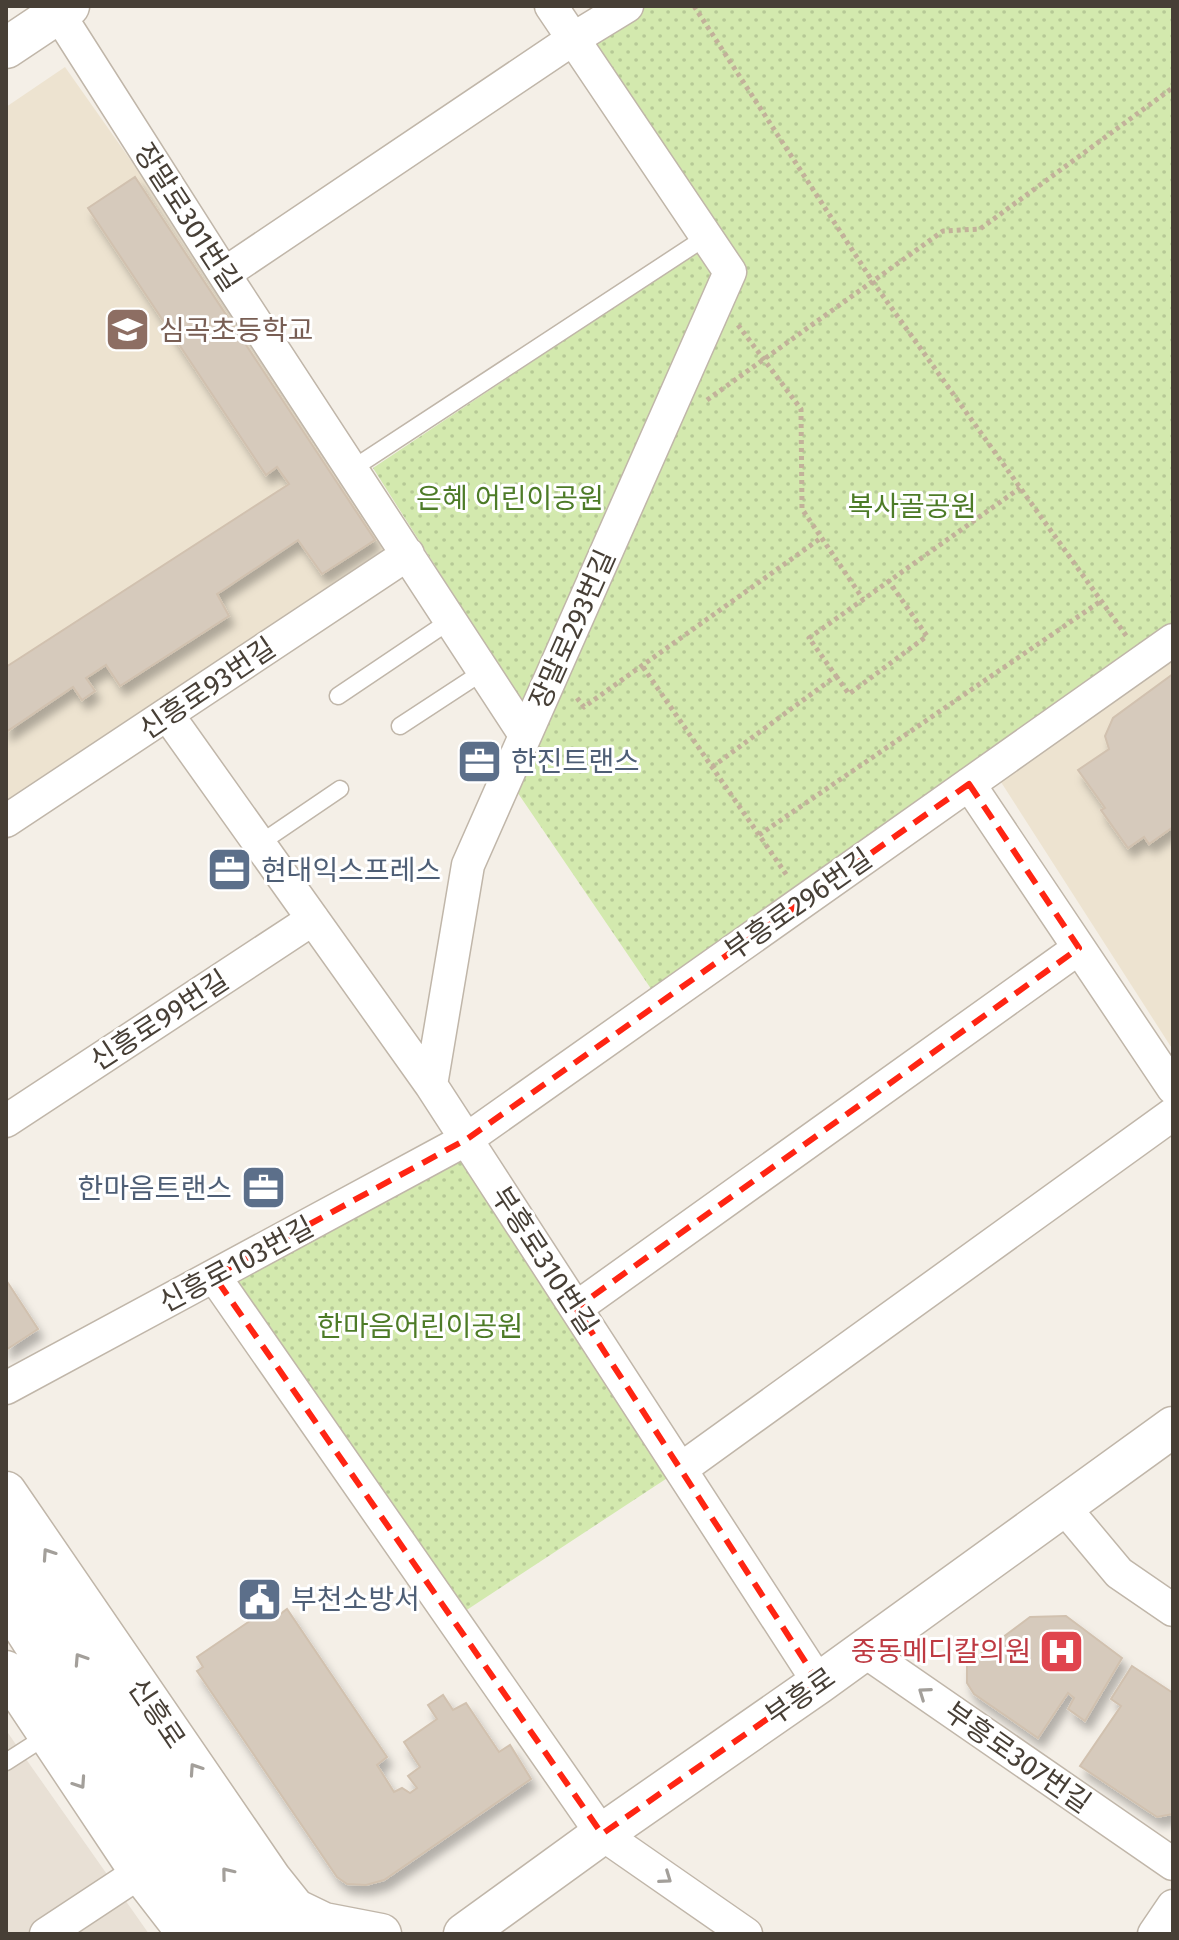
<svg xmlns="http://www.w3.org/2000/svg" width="1179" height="1940" font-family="'Fira Sans','Noto Sans KR',sans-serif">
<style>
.residential{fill:#e8e0d5}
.education{fill:#ede3d0}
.park{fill:url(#park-dots)}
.building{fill:#d6cabc;stroke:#d1c1af;stroke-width:2;filter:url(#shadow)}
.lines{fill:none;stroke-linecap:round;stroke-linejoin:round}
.service-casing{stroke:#c0b6a9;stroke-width:19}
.minor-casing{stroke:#c0b6a9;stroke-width:35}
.tertiary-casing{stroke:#c0b6a9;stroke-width:43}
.path{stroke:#c2b19a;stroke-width:5;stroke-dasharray:4 4;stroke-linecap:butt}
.service{stroke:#fff;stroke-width:16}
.minor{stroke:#fff;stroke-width:32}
.tertiary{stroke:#fff;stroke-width:40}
.oneway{stroke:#a39f9a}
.marked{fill:none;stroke:#ff2513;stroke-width:6;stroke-dasharray:16 10;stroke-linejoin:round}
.labels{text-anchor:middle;stroke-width:6;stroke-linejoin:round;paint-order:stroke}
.street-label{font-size:28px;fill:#473f36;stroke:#fff}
.education-label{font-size:28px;fill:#785e54;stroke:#fff;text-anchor:start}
.park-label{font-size:28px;fill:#4d7b27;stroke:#fff}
.service-label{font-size:28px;fill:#4e5e75;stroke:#fff;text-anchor:start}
.health-label{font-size:28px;fill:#be3a42;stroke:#fff;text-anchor:end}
</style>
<defs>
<pattern id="park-dots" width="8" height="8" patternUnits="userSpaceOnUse" patternTransform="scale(2)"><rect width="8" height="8" fill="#d3e9ae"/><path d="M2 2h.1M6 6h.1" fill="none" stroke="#b6c996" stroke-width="1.8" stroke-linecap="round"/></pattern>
<filter id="shadow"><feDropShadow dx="5" dy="9" stdDeviation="4" flood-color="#0004"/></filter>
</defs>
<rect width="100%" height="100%" fill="#f4efe7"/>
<path class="residential" d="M6,1730L21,1752L149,1934H6Z"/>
<path class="education" d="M65,67L408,554L6,821V107Z
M1173,655V1050L999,779Z"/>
<path class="park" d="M627,6H1173V641L660,1002L507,777L730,272L573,39Z
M705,246L719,277L525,707L373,468Z
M467,1139L681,1469L453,1619L214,1276Z"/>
<path class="building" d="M135,177L375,540L322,574L298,540L217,594L229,616L120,686L106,665L86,678L95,691L82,700L73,687L6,732V667L289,484L277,467L266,475L88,208Z
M1173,674V827L1149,844L1144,837L1128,848L1101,810L1105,808L1078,770L1109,749L1105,736L1113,718Z
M6,1280L38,1329L6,1350Z
M269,1608L275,1618L287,1609L387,1757L377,1765L394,1792L402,1788L410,1793L417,1788L408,1776L420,1767L404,1742L437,1719L428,1705L443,1695L453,1710L466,1703L499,1752L510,1745L531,1779L384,1880L366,1885L347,1884L337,1877L197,1671L203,1667L197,1657Z
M1066,1616L1122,1658L1085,1721L1068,1709L1074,1698L1068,1693L1038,1738L974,1694L967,1683V1664L1030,1617Z
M1132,1666L1173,1693V1814L1157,1817L1080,1766L1121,1706L1111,1699Z"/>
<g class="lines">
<defs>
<path id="service" d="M352,469L706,237
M338,696L451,620
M400,726L484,671
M259,844L340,789
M6,1762L48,1735"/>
<path id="minor" d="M58,13L224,274L525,735
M224,274L573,39L627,6
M167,714L431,1085L819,1683
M969,784L1173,1088
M6,821L408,554
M431,1085L468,865L730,272L551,6
M6,1121L313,919
M214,1276L602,1834L746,1934
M576,1308L1079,948
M6,1388L467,1139L1173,640
M681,1469L1173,1114
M1063,1506L1119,1573L1173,1610
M863,1650L1173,1864
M46,1934L140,1872
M1154,1934L1173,1906"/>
<path id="tertiary" d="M6,48L69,6
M6,1492L271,1879L295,1909L305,1934
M6,1545L123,1724L213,1855L276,1934
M6,1600L175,1863L233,1934
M6,1671L140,1872L188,1934
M295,1909L324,1923L381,1934
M464,1934L602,1834L819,1683L1173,1427"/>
</defs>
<use href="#service" class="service-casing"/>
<use href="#minor" class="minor-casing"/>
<use href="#tertiary" class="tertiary-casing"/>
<path class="path" d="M694,6L873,282L1127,637
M738,325L801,409L802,509L863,599
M707,400L943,231L980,229L1171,89L1173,92
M643,667L788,877
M836,676L849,694L927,636L888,580
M577,698L584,707L821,538
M712,767L836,676L809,638L1020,488
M759,835L1101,601"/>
<use href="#service" class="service"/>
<use href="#minor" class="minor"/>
<use href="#tertiary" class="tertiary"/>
</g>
<defs><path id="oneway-chevron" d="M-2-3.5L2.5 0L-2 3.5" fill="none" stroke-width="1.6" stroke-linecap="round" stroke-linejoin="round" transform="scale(2)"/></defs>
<g class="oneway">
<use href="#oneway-chevron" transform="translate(48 1554) rotate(-124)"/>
<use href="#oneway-chevron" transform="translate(80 1659) rotate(-123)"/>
<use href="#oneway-chevron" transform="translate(924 1693) rotate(-145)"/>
<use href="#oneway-chevron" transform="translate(195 1769) rotate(-124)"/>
<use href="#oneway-chevron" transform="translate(80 1783) rotate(56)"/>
<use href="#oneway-chevron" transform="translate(227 1873) rotate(-129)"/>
<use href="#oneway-chevron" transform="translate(666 1878) rotate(35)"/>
</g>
<path class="marked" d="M969,784L1079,948L576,1308L819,1683L602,1834L214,1276L467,1139Z"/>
<defs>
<symbol id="school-square" viewBox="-11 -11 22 22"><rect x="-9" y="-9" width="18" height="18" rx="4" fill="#8d6e63" stroke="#fff"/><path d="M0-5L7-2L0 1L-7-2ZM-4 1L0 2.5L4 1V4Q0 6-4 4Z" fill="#fff"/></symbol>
<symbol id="office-square" viewBox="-11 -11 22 22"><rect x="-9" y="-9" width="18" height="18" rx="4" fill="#5c6f8a" stroke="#fff"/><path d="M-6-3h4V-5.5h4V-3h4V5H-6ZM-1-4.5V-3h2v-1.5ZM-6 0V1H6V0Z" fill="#fff"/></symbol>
<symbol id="civic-square" viewBox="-11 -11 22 22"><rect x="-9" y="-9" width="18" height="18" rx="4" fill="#5c6f8a" stroke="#fff"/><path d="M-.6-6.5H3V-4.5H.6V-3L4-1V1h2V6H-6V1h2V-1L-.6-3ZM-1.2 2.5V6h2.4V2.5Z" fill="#fff"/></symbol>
<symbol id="hospital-square" viewBox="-11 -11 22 22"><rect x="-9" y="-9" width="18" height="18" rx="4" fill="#e0444e" stroke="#fff"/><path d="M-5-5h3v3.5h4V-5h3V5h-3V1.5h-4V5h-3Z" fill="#fff"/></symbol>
</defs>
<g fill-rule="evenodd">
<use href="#school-square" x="102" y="304" width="51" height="51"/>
<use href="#office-square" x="454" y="736" width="51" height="51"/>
<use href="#office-square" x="204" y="844" width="51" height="51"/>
<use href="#office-square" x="238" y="1162" width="51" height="51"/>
<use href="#civic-square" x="234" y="1574" width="51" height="51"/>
<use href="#hospital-square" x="1036" y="1626" width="51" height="51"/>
</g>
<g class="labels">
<g class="street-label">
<text transform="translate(188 217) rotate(57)" y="10">장말로301번길</text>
<text transform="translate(572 629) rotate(-66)" y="10">장말로293번길</text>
<text transform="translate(207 688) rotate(-34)" y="10">신흥로93번길</text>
<text transform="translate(798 904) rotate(-35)" y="10">부흥로296번길</text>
<text transform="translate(159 1020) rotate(-33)" y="10">신흥로99번길</text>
<text transform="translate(545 1260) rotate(57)" y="10">부흥로310번길</text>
<text transform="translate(236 1264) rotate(-28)" y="10">신흥로103번길</text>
<text transform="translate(800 1696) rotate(-35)" y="10">부흥로</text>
<text transform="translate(157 1713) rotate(56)" y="10">신흥로</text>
<text transform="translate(1018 1757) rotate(35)" y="10">부흥로307번길</text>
</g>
<g class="education-label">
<text x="159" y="340">심곡초등학교</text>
</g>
<g class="park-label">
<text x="510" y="508">은혜 어린이공원</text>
<text x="912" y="516">복사골공원</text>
<text x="420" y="1336">한마음어린이공원</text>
</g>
<g class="service-label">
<text x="511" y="771">한진트랜스</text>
<text x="261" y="880">현대익스프레스</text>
<text x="232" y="1198" text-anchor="end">한마음트랜스</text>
<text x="291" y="1609">부천소방서</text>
</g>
<g class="health-label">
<text x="1031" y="1661">중동메디칼의원</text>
</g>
</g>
<rect width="1179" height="1940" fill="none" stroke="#473f36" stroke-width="16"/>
</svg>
